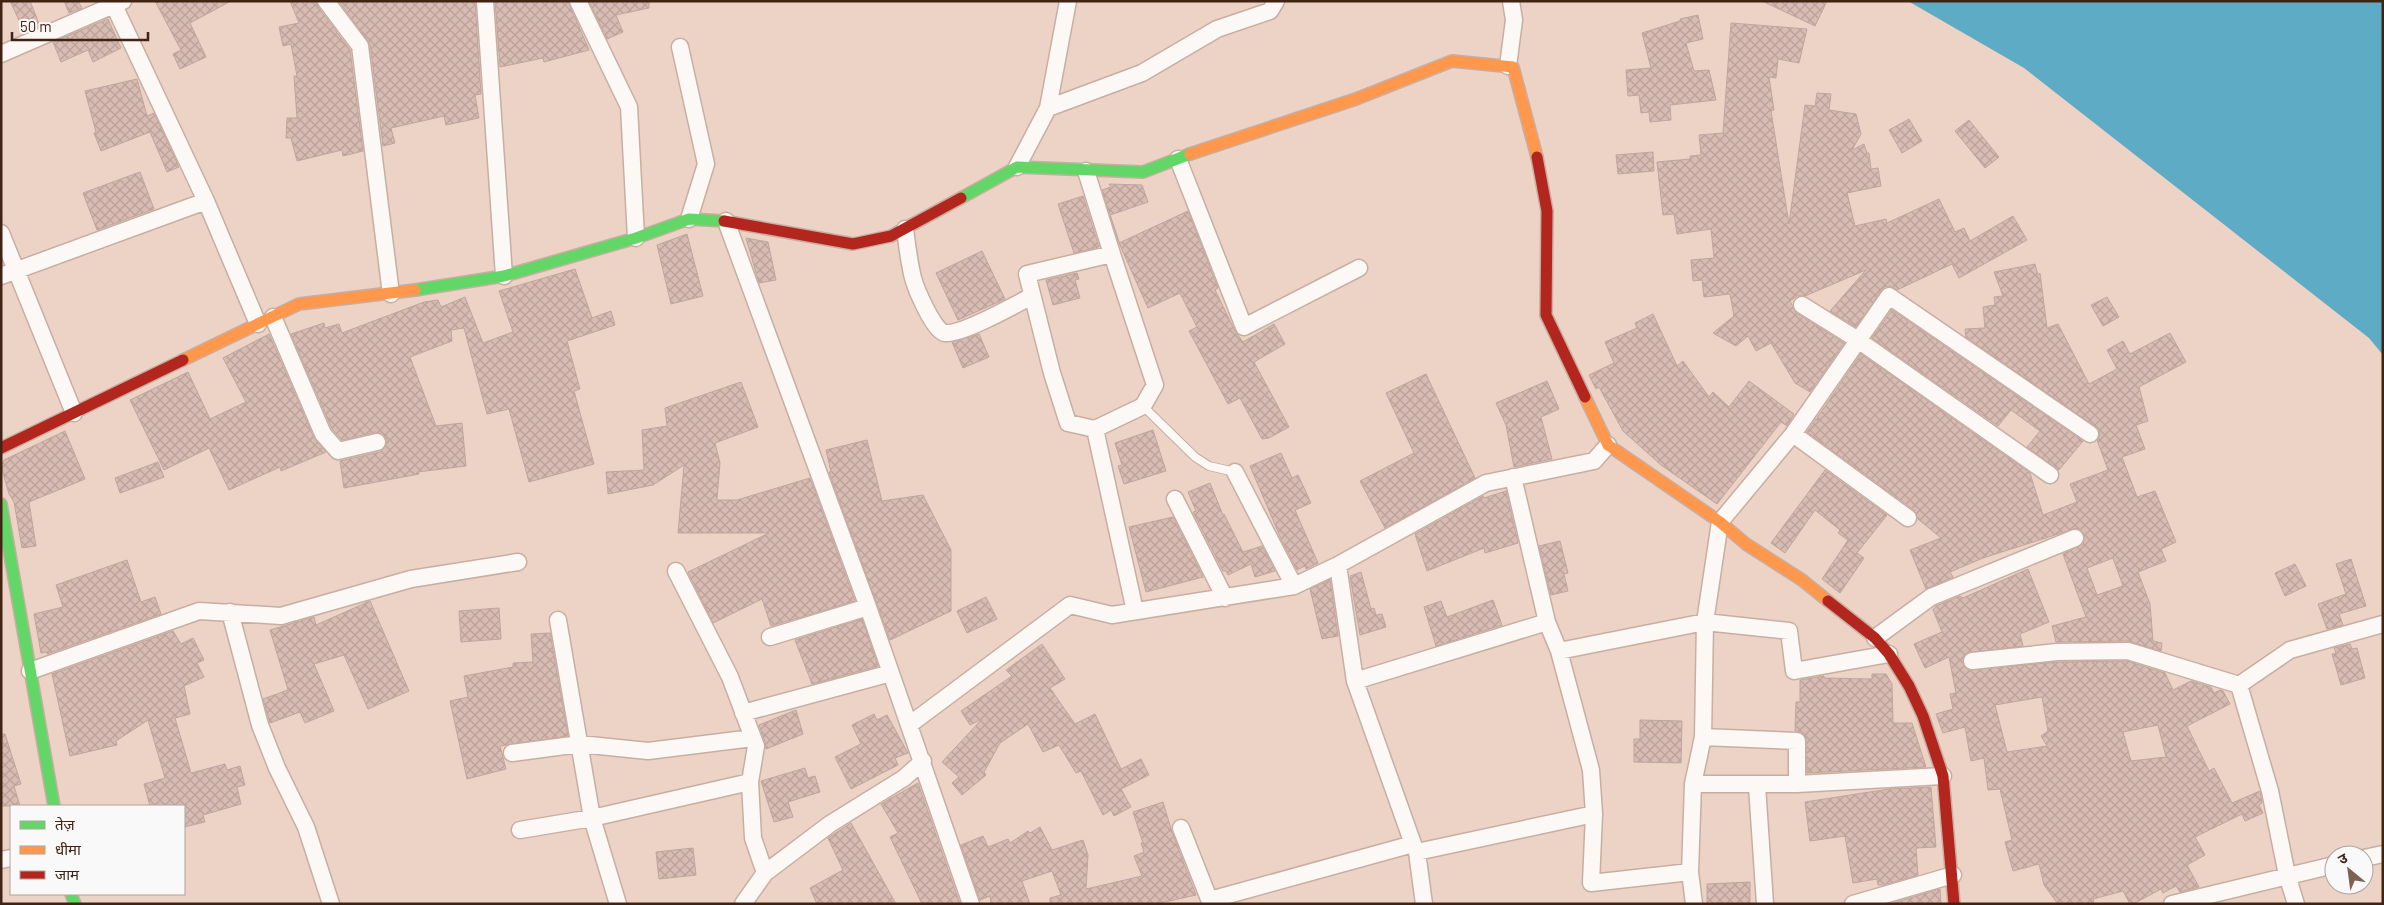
<svg xmlns="http://www.w3.org/2000/svg" width="2384" height="905" font-family="Barlow,'Noto Sans Devanagari',sans-serif">
<style>
.water{fill:#5eabc5}
.building{fill:url(#building-cross-hatch);stroke:#c0a59d;fill-rule:evenodd}
.lines{fill:none;stroke-linecap:round;stroke-linejoin:round}
.lane-casing{stroke:#c8aea1;stroke-width:10}
.street-casing{stroke:#c8aea1;stroke-width:19}
.fast-casing{stroke:#c8aea1;stroke-width:14}
.slow-casing{stroke:#c8aea1;stroke-width:14}
.jam-casing{stroke:#c8aea1;stroke-width:14}
.lane{stroke:#fcf8f6;stroke-width:8}
.street{stroke:#fcf8f6;stroke-width:16}
.fast{stroke:#63d668;stroke-width:11}
.slow{stroke:#ff974d;stroke-width:11}
.jam{stroke:#b3261e;stroke-width:11}
</style>
<defs>
<pattern id="building-cross-hatch" width="8" height="8" patternUnits="userSpaceOnUse" patternTransform="scale(1.25)"><rect width="8" height="8" fill="#d8bcb4"/><path d="M0 0l8 8M0 8l8-8" fill="none" stroke="#bba19a"/></pattern>
</defs>
<rect width="100%" height="100%" fill="#edd3c6"/>
<path class="water" d="M1908,1H2383V355L2369,338L2024,68Z"/>
<path class="building" d="M10,1H30L40,26L25,33Z
M64,1H78L82,8L69,13Z
M155,1H231L190,23L206,57L180,69L173,54L181,50Z
M290,1H316L318,7L350,50L363,151L343,156L342,150L297,161L291,138H286L287,118H297L294,76H297L291,44L283,46L279,27L299,23Z
M339,1H475L481,94L475,95L479,118L446,125L444,116L391,128L395,143L383,146L370,44Z
M495,1H568L589,50L544,62L543,58L500,67Z
M589,1H649V8L616,15L623,32L607,39Z
M1762,1H1827L1815,26Z
M1698,15L1703,39L1686,43L1694,71L1709,70L1716,100L1670,105L1671,120L1650,122L1649,112L1641,113L1639,95L1628,96L1626,70L1651,68L1642,33L1680,21V19Z
M108,19L121,48L93,62L88,50L61,62L53,42Z
M1731,23L1807,29L1799,63L1778,59L1776,78L1769,77L1774,110L1771,111L1789,224L1805,105L1815,106L1817,93L1831,94L1829,110L1856,114L1861,134L1852,150L1864,144L1867,153H1869L1871,169L1878,168L1881,186L1847,193L1855,226L1886,219L1887,223L1939,199L1955,232L1964,228L1970,241L2013,216L2027,240L1959,278L1952,264L1897,290L1890,286L1884,287L1856,327L1830,311L1866,270L1805,296H1797L1790,301L1796,313L1844,343L1810,392L1795,383L1771,343L1756,351L1748,336L1736,346L1713,333L1734,316L1730,294L1704,297L1702,280L1693,281L1691,260L1714,258L1711,229L1677,234L1674,214L1663,215L1657,162L1690,159V156L1701,155L1699,135L1723,133Z
M137,79L147,116L154,113L179,167L167,172L150,132L101,151L94,133L96,132L85,91Z
M1909,119L1922,141L1902,153L1889,130Z
M1969,120L1999,157L1985,168L1955,131Z
M1653,152L1654,171L1618,174L1616,155Z
M140,172L154,209L97,230L83,193Z
M1109,184L1142,185L1148,202L1110,215L1119,243L1188,211L1218,288L1215,290L1235,331L1243,342L1274,324L1285,344L1254,362L1289,427L1269,438L1262,439L1240,398L1228,404L1189,331L1197,327L1180,293L1148,308L1119,243L1120,245L1102,190L1111,187Z
M1083,196L1099,247L1074,253L1058,204Z
M687,234L703,296L671,304L657,245Z
M746,238L768,242L776,280L759,283Z
M982,251L1005,299L958,320L936,273Z
M2035,264L2038,275L2040,273L2047,328L2058,324L2089,384L2117,369L2107,350L2123,341L2130,354L2170,333L2186,362L2139,387L2148,421L2136,425L2145,449L2122,457L2137,497L2155,491L2176,542L2161,549L2166,561L2138,572L2150,604L2153,641L2162,643L2161,651L2128,641L2056,642L2052,626L2086,617L2063,554L2083,544L2084,534L2077,528L1983,558L1950,572L1953,577L1926,589L1910,550L1941,538L1918,519L1914,510L1807,432L1816,419L1818,421L1817,418L1861,354L2030,473L2043,515L2077,502L2070,484L2108,470L2097,440L2100,435L2099,429L1966,337L1965,329L1985,328L1983,307L1995,305L1994,297L2003,296L1994,272ZM2113,558L2123,586L2097,595L2087,568Z
M575,269L592,318L611,311L615,325L567,341L580,389L574,391L594,464L529,482L509,409L487,414L464,328L451,330L452,341L410,357L436,426L462,423L466,466L418,472L419,474L344,488L340,461L380,452L386,445L387,439L380,433L375,432L342,440L332,429L291,334L324,323L325,328L339,324L342,333L424,302L438,300L441,307L465,297L483,343L513,332L499,291Z
M1077,273L1079,279L1075,280L1080,298L1053,305L1046,280Z
M2107,297L2119,317L2103,326L2091,305Z
M1892,310L2083,441L2059,470L2027,447L2040,431L2011,410L1998,426L1872,338Z
M1653,314L1677,366L1683,361L1709,397L1713,392L1729,407L1749,381L1794,414L1787,426L1781,422L1717,504L1661,465L1623,431L1599,387L1596,389L1589,375L1614,363L1605,342L1637,328L1635,323Z
M269,334L314,438L326,452L281,471L280,467L229,490L209,448L164,470L130,400L188,372L210,419L246,402L223,358Z
M979,334L989,357L963,368L952,342Z
M1426,374L1475,478L1385,528L1360,481L1414,453L1386,393Z
M1547,381L1559,409L1541,417L1552,459L1514,467L1506,425L1496,403Z
M741,382L758,427L715,443L720,463L717,500H737L810,478L855,601L771,626L762,599L713,623L688,572L769,533H678L684,465L653,485L608,494L606,472L644,470L642,430L667,426L665,408Z
M1153,430L1166,471L1124,484L1118,466L1122,465L1115,443Z
M65,431L85,479L29,502L36,546L22,548L14,502L9,494L1,466L4,460Z
M867,440L882,501L923,495L951,550V611L890,640L829,472H831L826,450Z
M1281,453L1292,478L1298,475L1311,503L1295,510L1318,563L1306,569L1305,566L1297,570L1281,539L1250,466Z
M158,462L164,477L120,493L115,478Z
M1825,470L1887,515L1857,553L1864,558L1840,593L1822,579L1848,540L1838,533L1840,530L1815,510L1785,553L1771,543Z
M1210,483L1223,515L1224,514L1243,552L1262,546L1275,571L1255,577L1251,564L1228,575L1226,571H1223L1193,512L1196,511L1188,492Z
M1506,491L1518,543L1485,553L1484,548L1427,571L1415,534L1483,496L1484,498Z
M1173,517L1203,577L1146,592L1129,527Z
M1560,541L1568,573L1564,574L1568,591L1551,595L1539,546Z
M2351,559L2366,606L2339,614L2343,625L2327,629L2318,604L2346,594L2336,564Z
M127,560L141,602L155,597L161,614L47,654V652L41,653L34,614L63,607L56,585Z
M2295,564L2306,586L2285,596L2275,573Z
M2028,569L2049,622L2020,634L2023,646L1967,653L1962,662L1968,670L2058,662L2127,661L2165,673L2173,690L2191,681L2211,687L2214,693L2220,690L2223,691L2230,704L2187,726L2209,771L2214,768L2232,803L2260,791L2262,803L2259,805L2263,813L2245,821L2242,814L2195,837L2205,855L2187,865L2199,887L2180,892L2176,886L2163,893L2161,889L2133,904H2130L2123,891L2093,899L2094,904H2058L2044,885L2039,864L2013,871L2005,842L2012,840L2000,789L1988,790L1984,758L1971,761L1965,727L1943,733L1936,714L1953,709L1950,694L1956,693L1949,657L1925,668L1914,644L1942,632L1933,610L1936,606L1960,596L1963,598ZM2042,697L2048,731L2041,736L2047,746L2007,752L1995,705ZM2158,725L2166,757L2131,761L2123,732Z
M1361,572L1371,609L1374,608L1376,615L1382,614L1386,627L1360,635L1350,576Z
M1330,580L1338,636L1322,639L1310,589Z
M986,597L997,619L967,633L957,611Z
M1493,600L1502,625L1436,646L1424,607L1441,601L1447,617Z
M370,601L409,691L368,709L344,655L314,664L334,711L305,723L300,712L270,723L263,699L288,690L270,630L314,617L316,625Z
M499,608L501,639L461,642L459,611Z
M862,619L878,666L812,684L795,640Z
M173,631L181,644L193,638L204,660L197,663L204,677L184,686L190,714L175,718L191,773L225,764L227,770L240,766L245,785L237,787L241,804L203,815L205,822L184,827V806H150L144,784L165,778L148,720L116,741L117,745L70,756L52,674Z
M550,633L568,736L500,746L506,769L467,779L450,701L468,697L464,676L513,667V663L533,662L531,634Z
M1042,644L1065,679L1050,688L1075,724L1095,714L1121,769L1141,759L1149,775L1121,789L1131,807L1114,816L1111,810L1103,815L1081,771L1076,773L1059,745L1043,752L1028,724L1000,743L984,772L986,775L962,795L952,783L959,777L942,762L982,719L970,725L961,711L1012,676L1006,670Z
M2350,644L2352,649L2357,648L2365,678L2341,685L2332,654L2336,653L2334,648Z
M1872,674H1886L1892,684L1893,723H1912L1926,767L1807,773L1806,737L1802,732L1795,731L1796,702H1800V680L1824,676V678L1872,679Z
M796,710L803,734L766,749L765,742L759,725Z
M874,714L877,720L887,715L908,753L895,758L898,765L851,789L835,757L861,744L852,725Z
M1640,720L1682,721L1681,763L1634,762V739H1640Z
M1,734H5L21,784L14,786L20,806H1Z
M805,768L808,778L815,776L820,792L788,802L793,817L774,822L761,781Z
M918,783L960,904H922L890,837L898,833L881,804Z
M1931,787L1936,847L1916,848L1918,875L1883,885H1878L1877,879L1853,883L1845,836L1810,841L1805,802L1889,789Z
M1163,802L1172,832L1196,895L1156,904H1050V898L1061,895L1052,871L1022,881L1030,904H991L990,896L980,900L961,845L983,836L988,847L1008,839L1010,843L1028,831L1030,833L1040,827L1052,850L1083,840L1088,855L1086,889L1142,876L1134,856L1144,852L1141,843H1143L1133,812Z
M851,823L896,904H817L810,888L843,870L828,838Z
M693,848L696,875L659,879L656,852Z
M1750,882V904H1707V884Z
M1940,889L1941,904H1890Z"/>
<g class="lines">
<defs>
<path id="lane" d="M1143,406L1195,457L1209,466L1235,472"/>
<path id="street" d="M112,1L206,201L258,324
M326,1L360,46L391,294
M485,1L504,276
M578,1L629,107L636,238
M680,47L706,164L689,219
M1,54L123,1
M1508,66L1514,20L1511,1
M1048,108L1142,73L1217,29L1270,11L1276,1
M1178,159L1244,327L1359,268
M1017,167L1048,108L1068,1
M1086,171L1112,254
M726,221L868,607
M905,229C907,245 909,262 913,278C916,289 934,332 945,333C961,335 1015,305 1032,296
M1,233L74,413
M1,276L206,201
M1802,305L1858,340L2050,475
M273,317L323,434L338,451L377,442
M1095,429L1143,406L1155,385L1112,254L1027,274L1052,373L1068,423L1095,429L1135,611
M1793,434L1908,518
M1235,472L1294,586
M1513,477L1547,622
M1175,499L1225,598
M1338,565L1355,681
M676,571L730,677L756,746L750,782L753,838L765,873L830,824L904,778L923,761
M230,612L260,725L277,768L306,827L331,904
M558,620L592,818L618,904
M770,637L868,607L971,904
M1875,638L1931,597L2075,538
M1559,651L1591,770L1594,814
M1972,661L2057,652L2128,651L2239,685
M30,671L199,611L281,616L411,579L518,562
M743,713L891,673
M909,725L1070,605L1112,615L1294,586L1338,565L1486,483L1594,461L1608,445
M1703,737L1797,741V784
M512,753L580,744L648,751L753,738
M1693,784H1797L1943,776
M1757,786L1765,904
M1181,828L1211,904
M520,830L592,818L750,782
M2364,858L2383,854
M1,860L11,858
M1210,900L1413,844L1355,681L1547,622L1559,651L1705,622L1789,631L1794,671L1889,654
M743,904L765,873
M1424,904L1417,852L1594,814L1591,883L1690,872
M1694,904L1690,872L1693,784L1703,737L1705,622L1720,522L1793,434L1889,296L2090,434
M1853,904L1953,875
M2172,904L2334,865
M2296,904L2287,875L2270,791L2239,685L2290,650L2383,624"/>
<path id="fast" d="M961,198L1017,167L1143,172L1190,154
M415,290L504,276L636,238L689,219L724,221
M1,504L54,806
M71,894L75,904"/>
<path id="slow" d="M1190,154L1356,99L1452,61L1513,67L1537,157
M183,360L299,304L415,290
M1585,397L1608,445L1720,522L1746,544L1802,580L1828,601"/>
<path id="jam" d="M1537,157L1547,211L1546,315L1585,397
M724,221L853,244L891,236L961,198
M1,448L183,360
M1828,601L1875,638L1889,654L1909,686L1923,716L1943,776L1954,904"/>
</defs>
<use href="#lane" class="lane-casing"/>
<use href="#street" class="street-casing"/>
<use href="#fast" class="fast-casing"/>
<use href="#slow" class="slow-casing"/>
<use href="#jam" class="jam-casing"/>
<use href="#lane" class="lane"/>
<use href="#street" class="street"/>
<use href="#fast" class="fast"/>
<use href="#slow" class="slow"/>
<use href="#jam" class="jam"/>
</g>
<rect width="2384" height="905" fill="none" stroke="#412314" stroke-width="5"/>
<rect x="10" y="805" width="175" height="90" fill="#f9f9f9" stroke="#afa39d"/>
<rect x="20" y="821" width="25" height="8" fill="#63d668" stroke="#afa39d"/>
<text x="55" y="830" font-size="15" fill="#412314">तेज़</text>
<rect x="20" y="846" width="25" height="8" fill="#ff974d" stroke="#afa39d"/>
<text x="55" y="855" font-size="15" fill="#412314">धीमा</text>
<rect x="20" y="871" width="25" height="8" fill="#b3261e" stroke="#afa39d"/>
<text x="55" y="880" font-size="15" fill="#412314">जाम</text>
<g transform="translate(2349 870) rotate(331)"><circle r="24" fill="#f9f9f9" stroke="#afa39d"/>
<path d="M0-4L9 19L0 12L-9 19Z" fill="#7d6152"/>
<text y="-8" font-size="14" font-weight="bold" text-anchor="middle" fill="#412314">उ</text>
</g>
<path d="M12 32v8h136v-8" fill="none" stroke="#412314" stroke-width="2.5"/>
<text x="20" y="32" font-size="15" fill="#412314" stroke="#f9f9f9" stroke-width="4" paint-order="stroke">50 m</text>
</svg>
